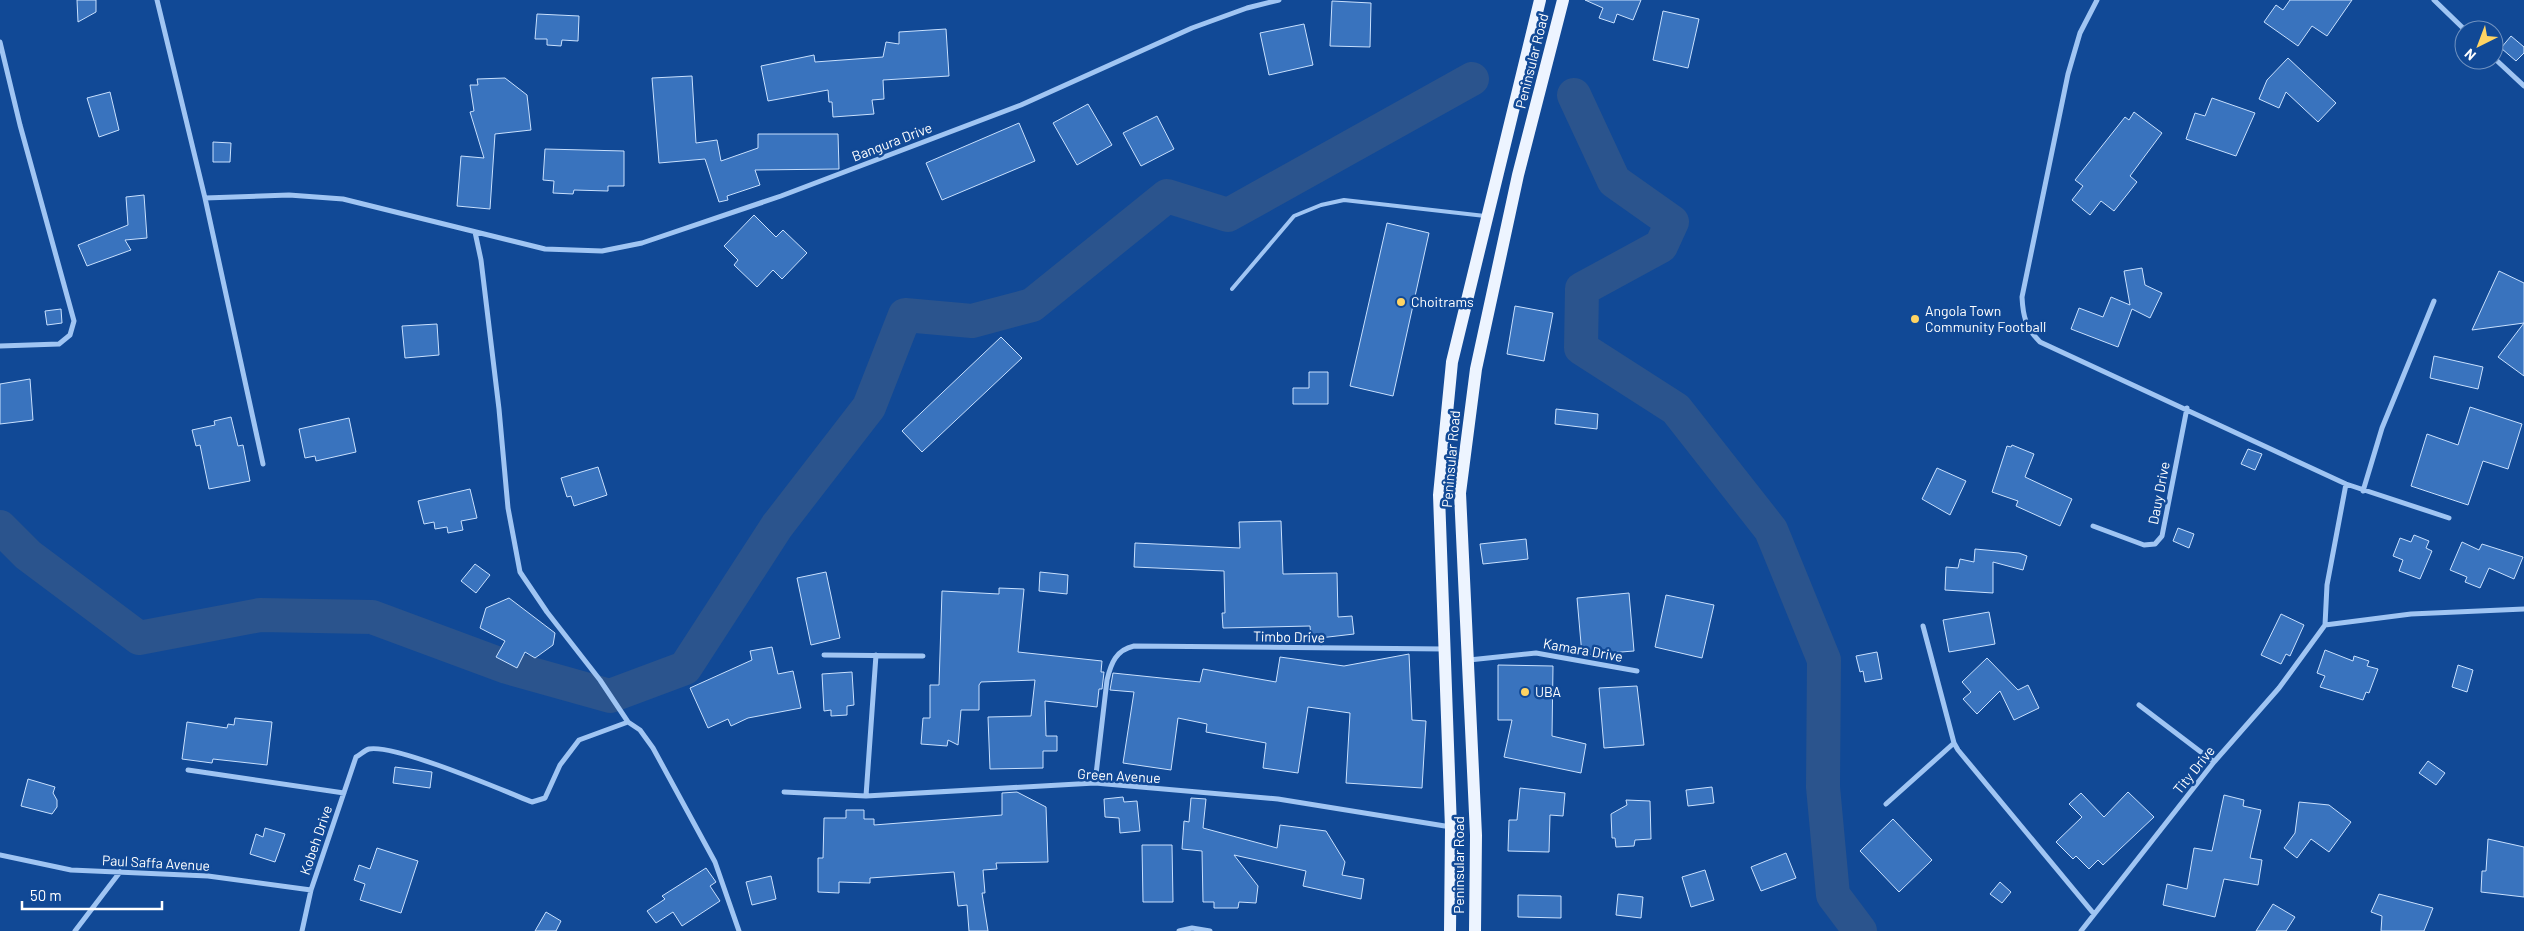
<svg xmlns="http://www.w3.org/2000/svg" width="2524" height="931" font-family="Barlow,sans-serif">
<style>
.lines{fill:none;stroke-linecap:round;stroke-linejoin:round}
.river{stroke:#2b548d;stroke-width:34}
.building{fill:#3973be;stroke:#c8e0fe}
.service{stroke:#a0c5f3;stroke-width:4}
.minor{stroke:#a0c5f3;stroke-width:5}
.primary{stroke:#edf4ff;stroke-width:12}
.poi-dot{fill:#ffd463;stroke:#114996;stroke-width:2}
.labels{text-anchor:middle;stroke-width:5;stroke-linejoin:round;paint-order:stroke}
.street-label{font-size:14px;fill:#fff;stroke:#114996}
.poi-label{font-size:14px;fill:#fff;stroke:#114996;text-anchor:start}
</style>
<rect width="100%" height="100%" fill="#114996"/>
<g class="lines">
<path class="river" d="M1574,95L1614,181L1672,222L1661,246L1582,289L1581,348L1676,409L1771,530L1824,660L1823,787L1833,895L1860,931
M0,527L28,555L139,638L260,615L372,617L507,667L610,696L685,668L777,526L869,407L905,315L972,321L1032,305L1167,196L1228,215L1472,79"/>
</g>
<path class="building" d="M77,0H96V12L78,22Z
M1585,0H1641L1633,20L1617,14L1614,23L1599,18L1603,8Z
M2290,0H2352L2327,36L2312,26L2298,46L2264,22L2276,5L2283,10Z
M1332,1L1371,3L1370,47L1330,46Z
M1663,11L1699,19L1688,68L1653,60Z
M537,14L579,16L578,41L562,40L561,46L547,45V39H535Z
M1304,24L1313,65L1269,75L1260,33Z
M946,29L949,76L883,80L884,99L872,100L874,114L833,117L832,102H829L828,90L768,101L761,66L814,55L815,62L883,57L886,42L899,44V32Z
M2511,36L2524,47V53L2516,61L2501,48Z
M2288,58L2336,103L2318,122L2286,92L2279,108L2259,99L2267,80Z
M692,76L696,143L717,140L721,161L758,148V134H838L839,169L755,170L760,185L727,196L728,200L719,202L705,159L659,163L652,78Z
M505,78L527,95L531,130L495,134L490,209L457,206L461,156L484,158L470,112L474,111L470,85H478L477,79Z
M110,92L119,130L99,137L87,98Z
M2212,98L2255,113L2236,156L2186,139L2195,113L2205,116Z
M1088,104L1112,145L1077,165L1053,123Z
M2134,112L2162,133L2130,176L2137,182L2114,211L2101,201L2090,215L2072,200L2083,186L2075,180L2125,117L2129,120Z
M1157,116L1174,149L1141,166L1123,133Z
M1019,123L1035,161L942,200L926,163Z
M213,142L231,143L230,162H213Z
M545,149L624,151V186H608V191L574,190L573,194L553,193L554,181L543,180Z
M144,195L147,238L125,240L131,250L87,266L78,245L128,225L126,197Z
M754,215L776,237L783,230L807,253L782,279L773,270L757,287L734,265L738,260L724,246Z
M1387,223L1429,233L1393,396L1350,386Z
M2142,268L2145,285L2162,293L2150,318L2132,309L2118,347L2071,329L2079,308L2103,317L2111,297L2130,305L2124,271Z
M2499,271L2524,283V323L2472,330Z
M1515,306L1553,313L1544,361L1507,354Z
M61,309L62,323L47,325L45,311Z
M2524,323V376L2498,357Z
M437,324L439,355L405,358L402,326Z
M1001,337L1022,358L922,452L902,431Z
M2434,356L2483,367L2478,389L2430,378Z
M1309,372H1328V404H1293V388H1309Z
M30,379L33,420L0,424V384Z
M2470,407L2522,424L2508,469L2483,461L2468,505L2411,486L2427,434L2458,445Z
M1556,409L1598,414L1597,429L1555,424Z
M231,417L238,446L243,445L250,481L209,489L200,445L196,446L192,430L215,425L214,421Z
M349,418L356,452L316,461L315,456L305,458L299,429Z
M2012,445L2034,454L2025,477L2072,499L2060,526L2016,506L2018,501L1992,492L2007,446L2011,447Z
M2248,449L2262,454L2255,470L2241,464Z
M598,467L607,495L574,506L571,496L567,497L561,478Z
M1937,468L1966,481L1950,515L1922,499Z
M470,489L477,518L461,521L463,530L448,533L447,527L435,529L434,522L424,524L418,501Z
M1281,521L1283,574L1337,573L1338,617L1352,616L1354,634L1311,639L1310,626L1223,628L1222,613H1225L1224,571L1134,567L1135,543L1240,548L1239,522Z
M2178,528L2194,534L2189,548L2173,541Z
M2414,535L2429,541L2426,548L2432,551L2420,579L2399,571L2403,560L2393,556L2400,538L2411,542Z
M1526,539L1528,559L1483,564L1480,544Z
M2462,542L2479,550L2482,544L2523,557L2514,579L2489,568L2480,588L2465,582L2467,577L2450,570Z
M1975,549L2019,553L2027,556L2023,570L1993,562V593L1945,590L1946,567L1958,568L1960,559L1974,562Z
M475,564L490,575L476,593L461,581Z
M826,572L840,638L811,645L797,578Z
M1040,572L1068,575L1067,594L1039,591Z
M999,588L1024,589L1018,652L1102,661L1101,672H1104L1102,689H1099L1097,707L1045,701L1046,736H1057V751H1043V768L990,769L988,717L1031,716L1035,680L981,682L979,685V710H961L958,745L948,740L947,746L921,744L923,718H930V685H939L942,591L999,594Z
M1629,593L1634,651L1582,655L1577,598Z
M1666,595L1714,605L1702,658L1655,647Z
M509,598L555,633L553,645L535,658L525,652L517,668L496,657L505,641L480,628L486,608Z
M1989,612L1995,644L1949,652L1943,620Z
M2281,614L2304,625L2290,656L2286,654L2281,664L2261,655Z
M772,647L778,674L793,671L801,708L748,718L731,726L728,719L708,728L690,688L752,660L750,651Z
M2325,650L2353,661L2354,656L2369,661L2367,666L2378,669L2369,693L2366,692L2363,700L2320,687L2325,676L2317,673Z
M1877,652L1882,679L1865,682L1863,671L1860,672L1856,656Z
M1409,654L1412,720L1426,721L1422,788L1346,783L1350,713L1308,707L1298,773L1263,768L1266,743L1206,732L1207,724L1178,718L1171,770L1123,763L1134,692L1110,690L1113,673L1200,682L1203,669L1276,682L1280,657L1344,666Z
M1987,658L2018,690L2028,685L2039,708L2014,720L2000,691L1977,714L1963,699L1971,692L1962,682Z
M1498,665L1553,666L1552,736L1586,744L1581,773L1504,757L1512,720H1498Z
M2458,665L2473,670L2467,692L2452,687Z
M852,672L854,705L847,706V715L831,716V710L824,711L822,674Z
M1637,686L1644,745L1604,748L1599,688Z
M235,718L272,722L267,765L213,759L212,763L182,759L187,722L227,728L228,724L234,725Z
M2428,761L2445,773L2436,785L2419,773Z
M395,767L432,772L430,788L393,783Z
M28,779L55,787L53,793L57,800V807L52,814L21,806Z
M1712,787L1714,803L1688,806L1686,790Z
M1520,788L1565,793L1563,816L1550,815L1549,852L1508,851L1509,820H1517Z
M1017,792L1046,807L1048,862L996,863L997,869L983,870L985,893H982L988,931H969L967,905L958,906L954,872L870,878V883L839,882V893L818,892V858H823L824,818H846V810H864V819H874V825L1002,815V793Z
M2128,792L2154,817L2103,865L2098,860L2089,869L2076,856L2073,859L2056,842L2082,817L2069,804L2081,793L2104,817Z
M2224,795L2244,800L2243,806L2261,810L2250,858L2262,860L2258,885L2224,879L2215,917L2163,905L2167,884L2187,889L2194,848L2212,851Z
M1123,797L1124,802L1137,801L1140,831L1120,833L1119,818L1105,817L1104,799Z
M1191,798L1206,799L1203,828L1277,848L1280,825L1326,831L1345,862L1342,875L1364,879L1361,899L1303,886L1306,871L1234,855L1258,886L1256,903L1239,902L1238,908H1214V902H1203L1202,851L1182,849L1184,821L1189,822Z
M1626,800L1650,801L1651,839L1635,840L1634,846L1616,847L1615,838H1612L1611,814L1627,805Z
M2299,802L2329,805L2351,822L2329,852L2311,839L2297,858L2284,848L2295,833Z
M1893,819L1932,860L1899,892L1860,851Z
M265,828L285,834L275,862L250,854L256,834L263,837Z
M2488,839L2524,847V897L2481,892L2482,871H2486Z
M1142,845H1172L1173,902H1143Z
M377,848L418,861L401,913L360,900L365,884L354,880L359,865L370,869Z
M1786,853L1796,878L1761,891L1751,867Z
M706,868L716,882L710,886L720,901L682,926L673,912L656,923L647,911L665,899L662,896Z
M1705,870L1714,900L1691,907L1682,877Z
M771,876L776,899L752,905L746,882Z
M2000,882L2011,892L2002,903L1990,894Z
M1618,894L1643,897L1641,918L1616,915Z
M2379,894L2433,908L2424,931H2381L2382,916L2371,912Z
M1518,895L1561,896V918L1518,917Z
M2273,904L2295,917L2286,931H2256Z
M546,912L561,921L556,931H535Z"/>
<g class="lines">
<path class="service" d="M1232,289L1294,216L1321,205L1344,200L1485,216"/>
<path class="minor" d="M157,0L205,198L263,464
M2097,0L2080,33L2068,74L2022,297C2023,317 2026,328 2040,342L2346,484L2449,518
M2434,0L2465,30
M0,42L20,125L74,321L70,335L59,344L0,346
M2494,58L2524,86
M205,198L289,195L343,199L545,249L602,251L642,243L781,196L1021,105L1192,28L1247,8L1279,0
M475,232L481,260L499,409L508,508L520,572L547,612L600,680L628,722
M2363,491L2382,428L2434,301
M2093,526L2144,545L2155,544L2162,536L2187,408
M2325,625L2411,614L2524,609
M2325,625L2327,585L2346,484
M1923,626L1954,743L1958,750L2094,914
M824,655L923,656
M1469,660L1536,653L1637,671
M2139,705L2214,762
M188,770L344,793
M1095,783L1107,680C1111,663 1116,650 1134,646L1444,649
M784,792L866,796L1095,783L1278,799L1451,827
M866,796L876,655
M1886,804L1954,743
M0,855L71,870L208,876L311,890
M75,931L120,872
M302,931L311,890L356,757C360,755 365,750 369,749C395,744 502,790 532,802L545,798L560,765L579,740L628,722L640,730L653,748L715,862L739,931
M1179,931L1192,928L1210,931
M2081,931L2214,762L2279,688L2325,625"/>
<path class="primary" d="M1450,931L1451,828L1439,495L1452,362L1540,0
M1475,931L1476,835L1460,493L1476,369L1518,175L1563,0"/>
</g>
<g class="poi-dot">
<circle cx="1401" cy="302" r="5"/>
<circle cx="1915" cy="319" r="5"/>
<circle cx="1525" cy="692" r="5"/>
</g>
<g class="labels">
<g class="street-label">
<text transform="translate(1532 61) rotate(-76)" y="5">Peninsular Road</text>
<text transform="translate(892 142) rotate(-21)" y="5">Bangura Drive</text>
<text transform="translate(1451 459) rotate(-85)" y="5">Peninsular Road</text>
<text transform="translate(2159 493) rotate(-79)" y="5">Dauy Drive</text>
<text transform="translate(1289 637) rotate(1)" y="5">Timbo Drive</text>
<text transform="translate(1583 650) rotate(10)" y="5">Kamara Drive</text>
<text transform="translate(2194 770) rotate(-51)" y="5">Tity Drive</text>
<text transform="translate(1119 776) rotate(3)" y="5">Green Avenue</text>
<text transform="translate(316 840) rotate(-71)" y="5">Kobeh Drive</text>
<text transform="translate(156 863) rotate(3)" y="5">Paul Saffa Avenue</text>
<text transform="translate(1459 865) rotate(-90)" y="5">Peninsular Road</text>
</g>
<g class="poi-label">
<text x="1411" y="307">Choitrams</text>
<text x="1925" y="316">Angola Town<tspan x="1925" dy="16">Community Football</tspan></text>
<text x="1535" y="697">UBA</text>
</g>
</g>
<g transform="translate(2479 45) rotate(222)"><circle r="24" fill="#114996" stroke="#7092c0"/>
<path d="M0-4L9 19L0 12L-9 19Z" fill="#ffd463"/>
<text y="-8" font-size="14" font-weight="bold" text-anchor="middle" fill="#ffffff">N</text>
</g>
<path d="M22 901v8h140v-8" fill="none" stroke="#ffffff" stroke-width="2.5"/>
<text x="30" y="901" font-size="15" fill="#ffffff" stroke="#114996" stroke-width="4" paint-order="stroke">50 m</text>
</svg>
